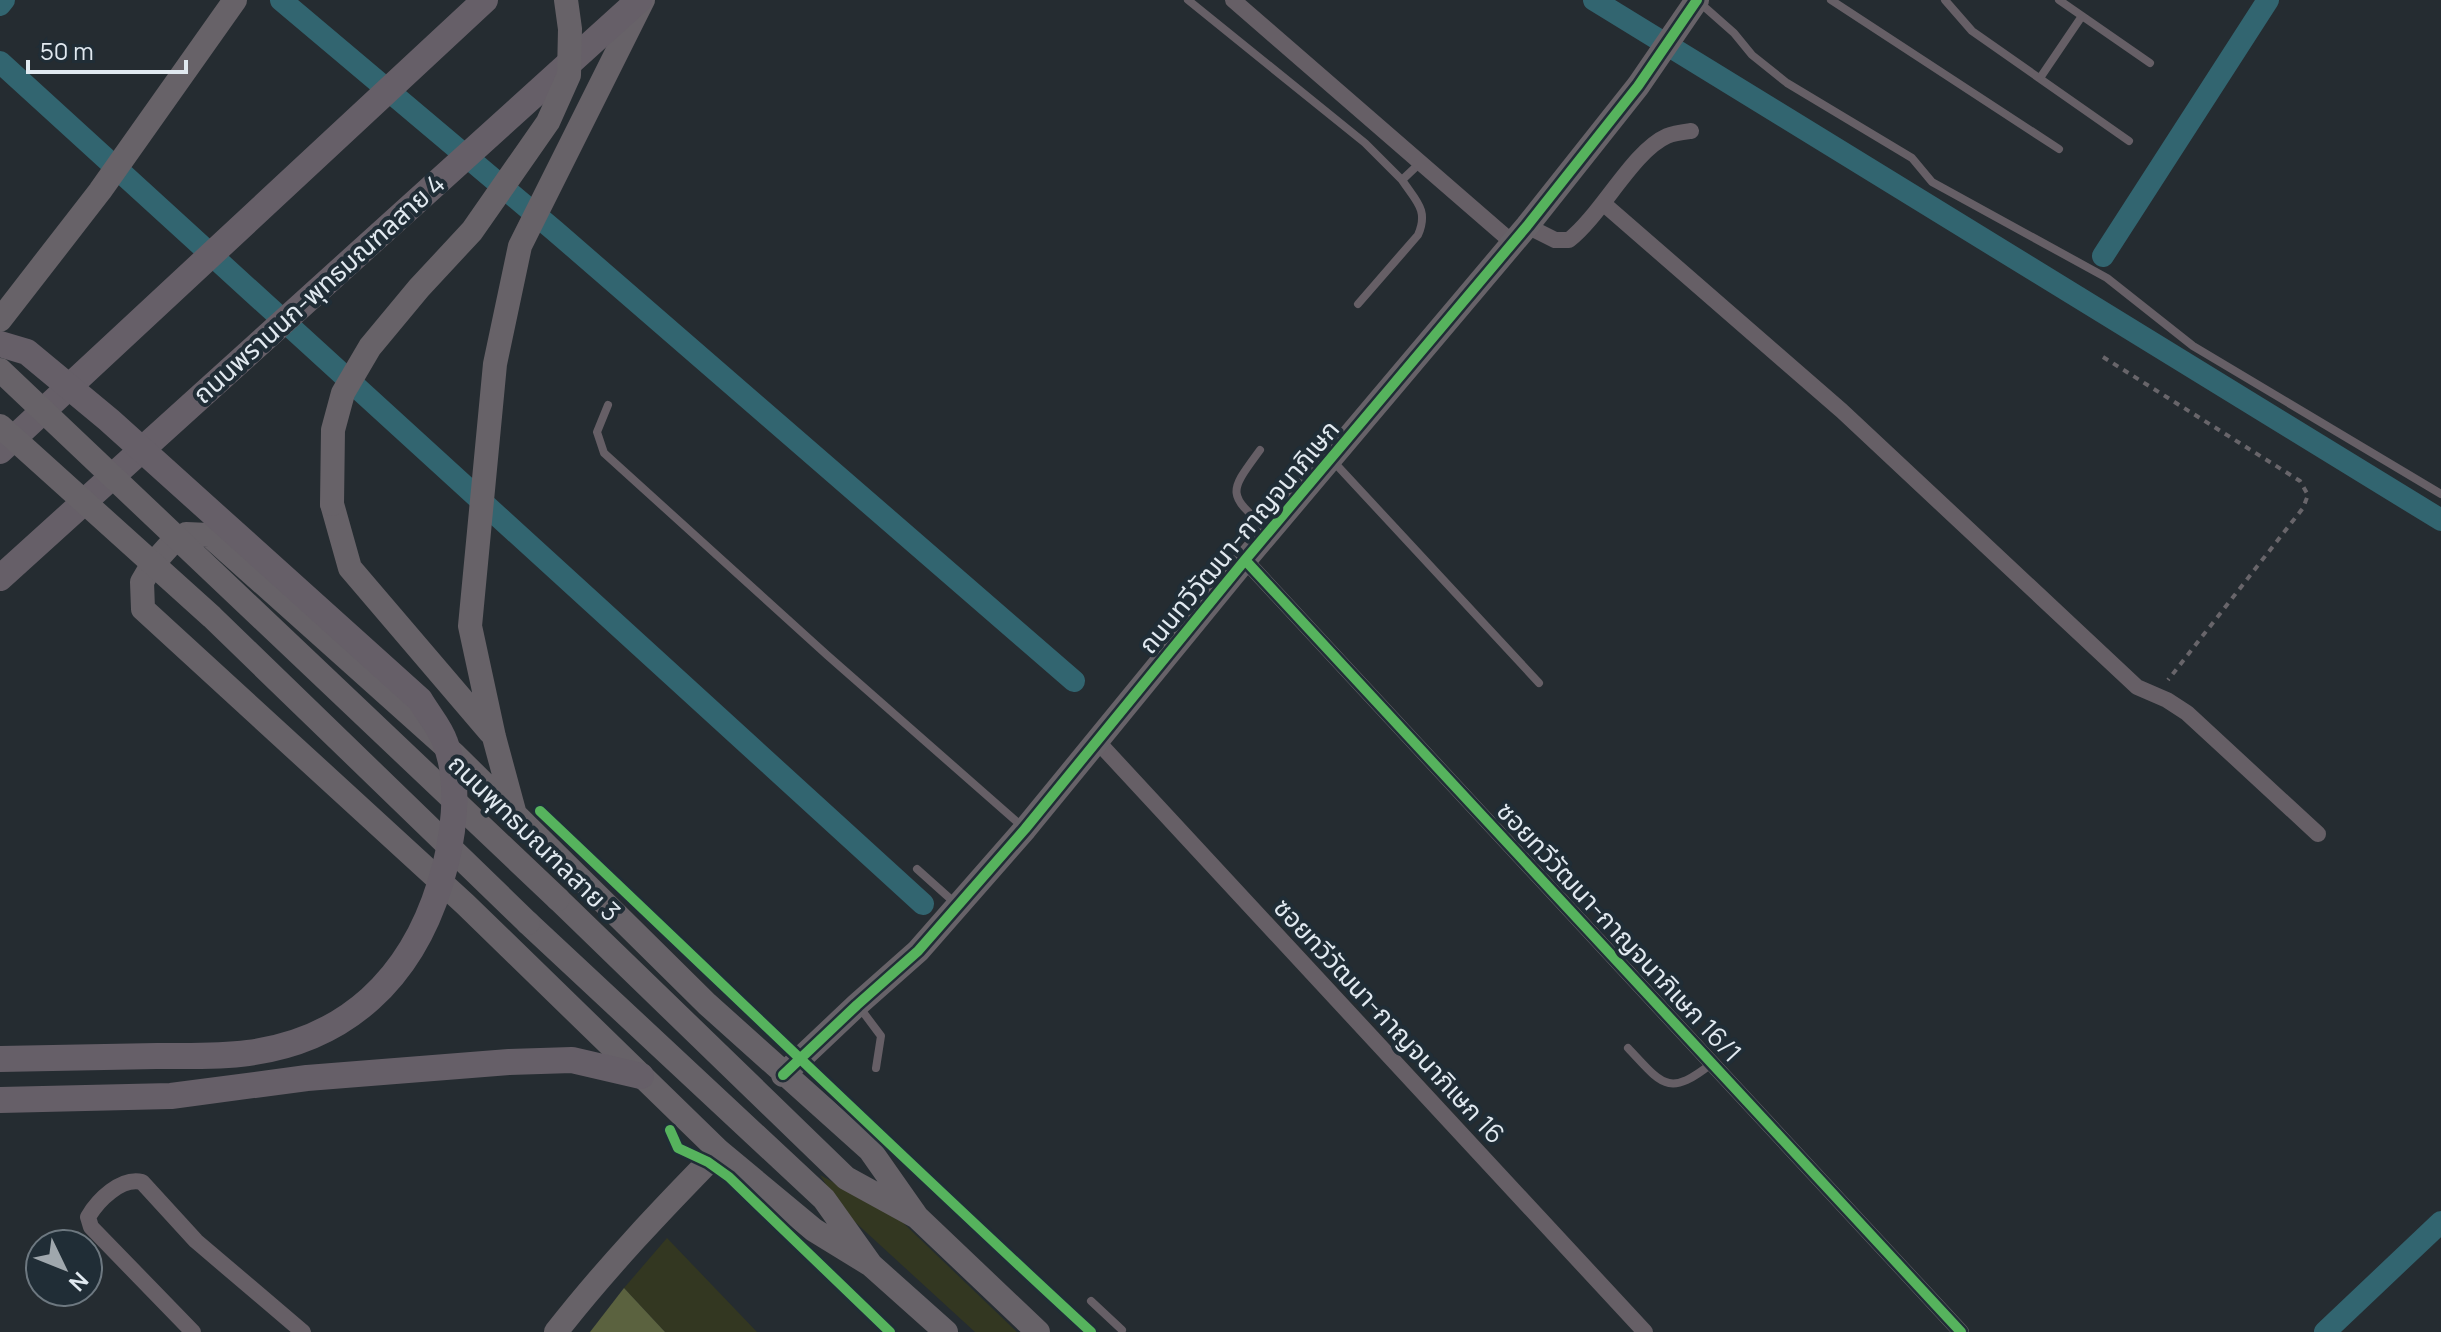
<svg xmlns="http://www.w3.org/2000/svg" width="2441" height="1332" font-family="Manrope,'Noto Sans Thai',sans-serif">
<style>
.green{fill:#333721}
.forest{fill:#5b623f}
.lines{fill:none;stroke-linecap:round;stroke-linejoin:round}
.canal{stroke:#326570;stroke-width:22}
.path{stroke:#68656a;stroke-width:4;stroke-dasharray:6 6;stroke-linecap:butt}
.lane{stroke:#665f66;stroke-width:8}
.street{stroke:#665f66;stroke-width:16}
.secondary{stroke:#676268;stroke-width:24}
.primary{stroke:#665f68;stroke-width:26}
.secondary-bridge{stroke:#676268;stroke-width:24}
.primary-bridge{stroke:#665f68;stroke-width:26}
.cycleway-casing{stroke:#202d36;stroke-width:15}
.cycleway{stroke:#56b35d;stroke-width:10}
.labels{text-anchor:middle;stroke-width:8;stroke-linejoin:round;paint-order:stroke}
.street-label{font-size:26px;fill:#e1e9f0;stroke:#202d36}
</style>
<rect width="100%" height="100%" fill="#252c31"/>
<path class="green" d="M820,1175L896,1216L1017,1332H975L843,1211Z
M667,1238L757,1332H665L624,1288Z"/>
<path class="forest" d="M624,1288L665,1332H590Z"/>
<g class="lines">
<path class="canal" d="M281,0L555,231L1074,681
M1594,0L2441,520
M0,5L4,0
M0,62L923,904
M2103,256L2268,0
M2325,1332L2441,1222"/>
<path class="path" d="M2103,357L2300,481L2308,495L2303,508L2168,680"/>
<path class="lane" d="M1188,0L1365,143L1402,180L1420,163
M1831,0L2059,149
M1945,0L1972,31L2129,141
M2059,0L2150,63
M1700,3L1734,33L1752,55L1787,83L1912,158L1932,182L2107,278L2193,346L2441,494
M2040,78L2082,16
M1358,304L1418,235C1429,210 1416,201 1402,180
M608,405L597,432L604,453L827,655L1024,828
M1260,450C1230,491 1225,494 1267,528
M1332,460L1539,683
M917,869L955,903
M860,1008L881,1036L876,1068
M1628,1048C1662,1084 1668,1098 1711,1064
M1091,1301L1122,1330"/>
<path class="street" d="M1233,0L1513,243
M1604,204L1842,411L2137,687L2167,700L2187,713L2318,834
M1527,226L1555,240H1569C1602,214 1633,151 1667,136C1674,133 1683,132 1691,131
M1245,560L1961,1332
M1098,742L1645,1332
M193,1332L91,1227L88,1217C98,1200 121,1177 142,1182L196,1241L303,1332"/>
<path class="secondary" d="M0,320L100,191L235,0
M332,504L350,568L490,732
M514,811L494,737L470,626L495,364L520,246L643,0
M558,899L846,1178L917,1217L1038,1332
M528,923L824,1199L871,1265L946,1332
M783,1075L857,1005L918,951L1025,829L1245,560L1527,226L1638,86L1697,0
M871,1265L814,1230L719,1151L465,904L143,609L142,582L152,565L169,546L186,534L209,535L455,755L707,1004L870,1150L917,1217
M556,1332C606,1268 662,1209 719,1151"/>
<path class="primary" d="M0,451L485,0
M0,578L639,0
M0,1100L171,1096L307,1078L509,1062L572,1060L641,1076"/>
<path class="secondary-bridge" d="M0,370L558,899
M0,426L212,617L528,923
M332,504L333,430L343,393L370,347L419,288L472,231L548,122L569,75L570,29L566,0"/>
<path class="primary-bridge" d="M0,344L27,352L109,420L420,700C428,714 440,727 445,742C462,784 453,843 440,884C411,978 347,1040 248,1053C218,1057 188,1056 157,1056C105,1057 52,1058 0,1059"/>
<defs>
<path id="cycleway" d="M1245,560L1961,1332
M540,811C724,985 905,1161 1091,1332
M783,1075L857,1005L918,951L1025,829L1245,560L1527,226L1638,86L1697,0
M670,1130L678,1148L708,1162L729,1177L890,1332"/>
</defs>
<use href="#cycleway" class="cycleway-casing"/>
<use href="#cycleway" class="cycleway"/>
</g>
<g class="labels">
<g class="street-label">
<text transform="translate(319 289) rotate(-42)" y="9">ถนนพรานนก-พุทธมณฑลสาย 4</text>
<text transform="translate(1239 537) rotate(-50)" y="9">ถนนทวีวัฒนา-กาญจนาภิเษก</text>
<text transform="translate(534 838) rotate(44)" y="9">ถนนพุทธมณฑลสาย 3</text>
<text transform="translate(1619 932) rotate(47)" y="9">ซอยทวีวัฒนา-กาญจนาภิเษก 16/1</text>
<text transform="translate(1389 1021) rotate(47)" y="9">ซอยทวีวัฒนา-กาญจนาภิเษก 16</text>
</g>
</g>
<g transform="translate(64 1268) rotate(133)"><circle r="38" fill="#202d36" stroke="#6d7880" stroke-width="2"/>
<path d="M0-6L14 30L0 20L-14 30Z" fill="#9fa7ad"/>
<text y="-12" font-size="22" font-weight="bold" text-anchor="middle" fill="#e1e9f0">N</text>
</g>
<path d="M28 60v12h158v-12" fill="none" stroke="#e1e9f0" stroke-width="4"/>
<text x="40" y="60" font-size="24" fill="#e1e9f0" stroke="#202d36" stroke-width="6" paint-order="stroke">50 m</text>
</svg>
